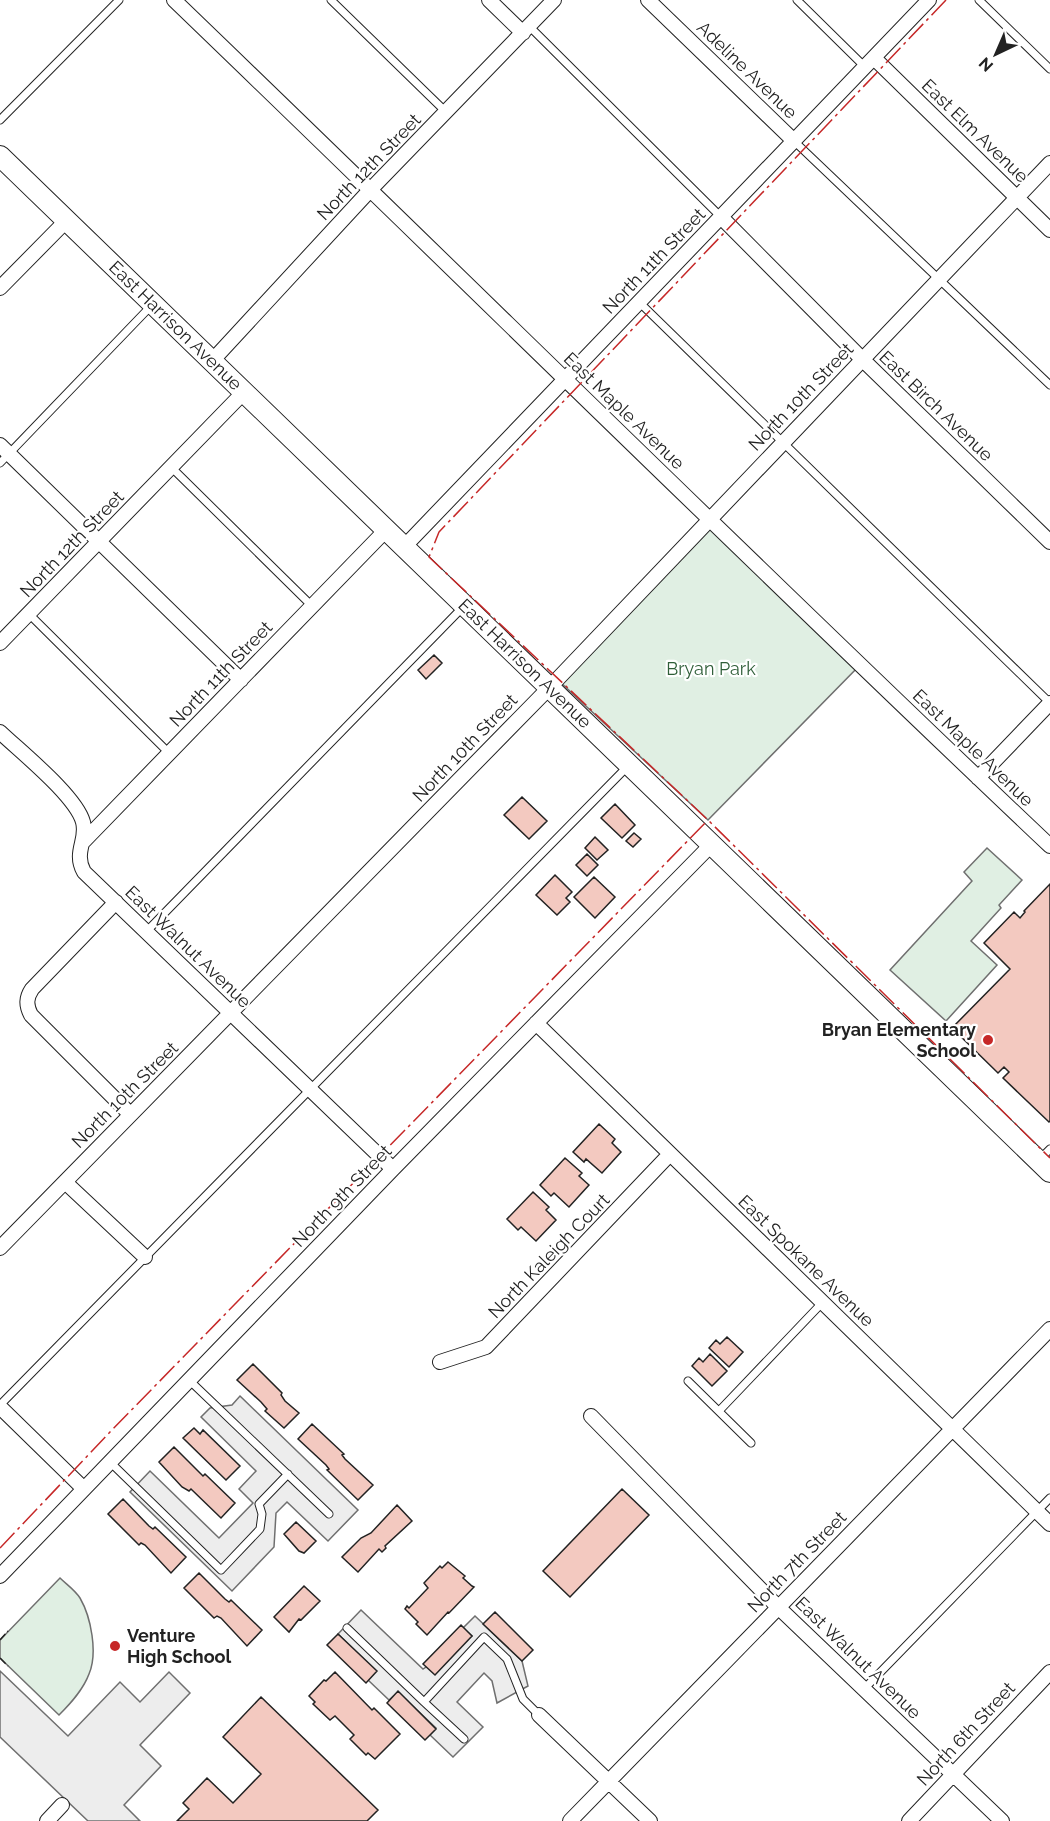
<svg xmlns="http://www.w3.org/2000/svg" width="1050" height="1821" font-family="Raleway,sans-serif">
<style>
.green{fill:#e0efe3;stroke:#6f6f6f;stroke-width:1.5}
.parking{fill:#ededed;stroke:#6f6f6f;stroke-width:1.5}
.building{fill:#f3c9c0;stroke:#222;stroke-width:1.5}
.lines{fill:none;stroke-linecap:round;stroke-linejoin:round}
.lane-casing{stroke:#222;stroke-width:9}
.street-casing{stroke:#222;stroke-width:16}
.secondary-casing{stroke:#222;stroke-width:22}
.lane{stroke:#fff;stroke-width:7}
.street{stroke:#fff;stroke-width:14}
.secondary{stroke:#fff;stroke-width:20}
.fence{stroke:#222;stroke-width:1.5;stroke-dasharray:8 3;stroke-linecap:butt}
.power{stroke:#c62828;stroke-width:1.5;stroke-dasharray:21 4.5 3 4.5;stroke-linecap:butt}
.poi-dot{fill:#c62828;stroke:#fff;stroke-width:2}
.labels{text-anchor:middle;stroke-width:4.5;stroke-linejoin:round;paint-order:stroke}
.street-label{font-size:18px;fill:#222;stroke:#fff}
.park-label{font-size:18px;fill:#2f5e38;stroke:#fff}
.poi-label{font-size:18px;font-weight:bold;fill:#222;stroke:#fff;text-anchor:end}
</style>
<rect width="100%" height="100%" fill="#fff"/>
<path class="green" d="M708,519L860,665L708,820L558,680Z
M987,848L1022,880L999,905L1001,908L971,941L997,965L946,1021L890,970L972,881L964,872Z
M60,1578C66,1584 75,1590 80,1598C91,1617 98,1653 89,1674C83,1690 71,1703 59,1715L0,1658V1640Z"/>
<path class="parking" d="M240,1396L358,1510L328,1541L287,1502L276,1513L274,1547L232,1591L130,1492L150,1471L219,1538L253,1503L239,1489L256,1471L201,1417L210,1408L232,1405Z
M361,1610L423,1669L472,1636L463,1628L475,1616L522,1661L528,1686L497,1703L492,1681L484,1673L457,1702L483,1727L453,1757L430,1735L436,1728L398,1692L389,1700L368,1680L376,1671L338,1634Z
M0,1671L68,1736L120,1682L140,1702L169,1672L190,1693L140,1745L161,1766L124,1805L140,1821H88L0,1737Z"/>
<path class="building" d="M434,655L442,663L426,679L418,670Z
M522,797L547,821L529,839L504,815Z
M615,804L635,825L622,838L601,818Z
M634,833L641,839L633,847L626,841Z
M595,837L608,850L597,860L585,848Z
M587,854L598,865L587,876L576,865Z
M555,875L572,892L566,898L570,902L557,915L536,895Z
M594,877L615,897L595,918L574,897Z
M1050,884V1121L1049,1122L1003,1078L1009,1072L1004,1067L998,1073L952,1028L1010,969L984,943L1014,912L1020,918L1025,912L1024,911Z
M599,1124L615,1139L612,1143L621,1152L602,1173L586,1159L584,1162L573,1152Z
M565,1158L582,1173L579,1176L589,1185L569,1207L554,1193L551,1196L540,1185Z
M533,1192L549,1207L546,1210L556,1220L536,1241L521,1227L518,1230L507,1219Z
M727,1337L743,1352L729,1367L709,1348L716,1340L720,1344Z
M710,1354L727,1371L712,1386L692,1366L699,1358L703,1362Z
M253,1364L282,1393L281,1395L285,1401L299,1413L284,1428L265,1411L267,1409L261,1402L237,1380Z
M312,1424L344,1454L342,1455L345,1459L373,1485L358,1500L327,1470L329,1469L326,1465L298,1439Z
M194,1428L200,1434L203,1430L240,1466L226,1480L183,1438Z
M174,1447L203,1476L205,1474L235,1503L221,1518L191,1489L189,1491L182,1487L159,1462Z
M622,1489L649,1515L570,1597L543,1571Z
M123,1499L149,1526L153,1529L155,1527L186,1557L171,1573L145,1545L141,1543L139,1545L108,1514Z
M397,1505L412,1521L385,1546L386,1548L382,1552L379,1549L358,1572L342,1557L361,1538L371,1533Z
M296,1522L316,1541L304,1553L299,1551L284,1534Z
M448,1562L465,1576L463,1578L472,1586L474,1587L449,1613L448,1612L427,1635L416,1624L418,1622L405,1609L407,1606L409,1608L428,1588L424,1583L440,1566L442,1568Z
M199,1573L225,1599L229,1602L231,1600L262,1630L247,1646L221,1618L217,1616L214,1618L184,1588Z
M304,1586L320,1601L301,1620L299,1619L289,1632L274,1617Z
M495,1612L533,1650L522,1661L483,1624Z
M461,1625L472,1636L435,1675L423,1664Z
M338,1634L377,1671L366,1683L327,1645Z
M335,1672L372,1710L374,1708L400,1734L375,1759L368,1753L366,1755L350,1739L354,1735L335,1716L330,1720L313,1704L315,1702L309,1696L324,1680L326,1681Z
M398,1691L436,1729L425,1740L387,1703Z
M261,1697L378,1810L367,1821H177L189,1809L183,1803L207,1778L233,1803L261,1774L223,1737Z"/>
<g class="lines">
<defs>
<path id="lane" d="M331,0L446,112
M797,0L865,67
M979,0L1050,69
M529,26L721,217
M0,120L119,0
M794,141L1050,385
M639,302L1050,703
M0,463L151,306
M171,467L312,606
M28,613L169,753
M146,932L463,607
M1039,1160L1050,1149
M189,1380L329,1514
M688,1381L751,1443
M0,1405L627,767
M719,1411L822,1303
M110,1462L221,1570L260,1529L262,1514L259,1504L288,1474
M347,1628L424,1702
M864,1689L1050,1498
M464,1739L424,1702L484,1637L507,1659L523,1699L539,1715"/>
<path id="street" d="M174,0C466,281 755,567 1050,846
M489,0L523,33
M648,0L794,141
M874,58L1050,230
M721,217L862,359L1050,542
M0,288L67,220
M212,361L371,189L554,0
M0,445L241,680
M404,547L929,0
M0,643L244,392
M0,732C21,752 76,796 83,822C88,840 73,852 84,872L393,1169
M978,778L1050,703
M82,843L386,530
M116,902L32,989C26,998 26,1005 31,1015L130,1114
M536,1023L1050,1524
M65,1182L145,1257
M0,1248L550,687L1050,163
M440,1362L486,1347L670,1154
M0,1407L84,1489
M591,1416L778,1607L1002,1821
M0,1576L393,1169L712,844
M539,1715L650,1821
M47,1821L62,1805
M570,1821L1050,1329
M909,1821L1050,1672"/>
<g id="secondary">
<path id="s1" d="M0,156L1050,1172"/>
</g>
</defs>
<use href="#lane" class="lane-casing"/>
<use href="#street" class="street-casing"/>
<use href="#secondary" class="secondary-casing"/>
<use href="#lane" class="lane"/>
<use href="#street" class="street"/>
<use href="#secondary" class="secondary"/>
<path class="fence" d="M0,1640L8,1631
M0,1658L8,1666"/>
<path class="power" d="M946,0L439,532L429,557L708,820L1050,1158
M0,1548L110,1432L708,820"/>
</g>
<g class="poi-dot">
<circle cx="988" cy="1040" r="6"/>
<circle cx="115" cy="1646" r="6"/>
</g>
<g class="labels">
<g class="street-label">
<text transform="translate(747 70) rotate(44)" y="6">Adeline Avenue</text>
<text transform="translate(975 131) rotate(44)" y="6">East Elm Avenue</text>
<text transform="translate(369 167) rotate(-46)" y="6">North 12th Street</text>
<text transform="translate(654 261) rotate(-46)" y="6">North 11th Street</text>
<text dy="6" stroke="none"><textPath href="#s1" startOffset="244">East Harrison Avenue</textPath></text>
<text transform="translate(801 397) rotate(-46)" y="6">North 10th Street</text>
<text transform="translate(936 406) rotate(44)" y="6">East Birch Avenue</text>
<text transform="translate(624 411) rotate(44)" y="6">East Maple Avenue</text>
<text transform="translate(72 544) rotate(-46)" y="6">North 12th Street</text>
<text dy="6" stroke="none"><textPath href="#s1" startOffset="730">East Harrison Avenue</textPath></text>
<text transform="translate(221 674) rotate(-46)" y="6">North 11th Street</text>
<text transform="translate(465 748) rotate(-46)" y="6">North 10th Street</text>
<text transform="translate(973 748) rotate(44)" y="6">East Maple Avenue</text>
<text transform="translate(188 947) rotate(44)" y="6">East Walnut Avenue</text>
<text transform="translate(125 1095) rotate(-45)" y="6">North 10th Street</text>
<text transform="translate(342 1196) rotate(-46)" y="6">North 9th Street</text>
<text transform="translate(549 1256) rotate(-46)" y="6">North Kaleigh Court</text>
<text transform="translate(806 1261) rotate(44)" y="6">East Spokane Avenue</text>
<text transform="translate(797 1562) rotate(-46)" y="6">North 7th Street</text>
<text transform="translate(858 1658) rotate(44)" y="6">East Walnut Avenue</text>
<text transform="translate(966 1734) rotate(-47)" y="6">North 6th Street</text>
</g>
<g class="park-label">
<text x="711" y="675">Bryan Park</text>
</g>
<g class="poi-label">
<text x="976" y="1036">Bryan Elementary<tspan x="976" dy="21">School</tspan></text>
<text x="127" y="1642" text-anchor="start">Venture<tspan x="127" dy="21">High School</tspan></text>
</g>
</g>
<g transform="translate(996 54) rotate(224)" stroke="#ffffff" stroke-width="4.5" paint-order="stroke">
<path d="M0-4.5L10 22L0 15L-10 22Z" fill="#222222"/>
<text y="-9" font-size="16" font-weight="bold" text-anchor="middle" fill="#222222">N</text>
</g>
</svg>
